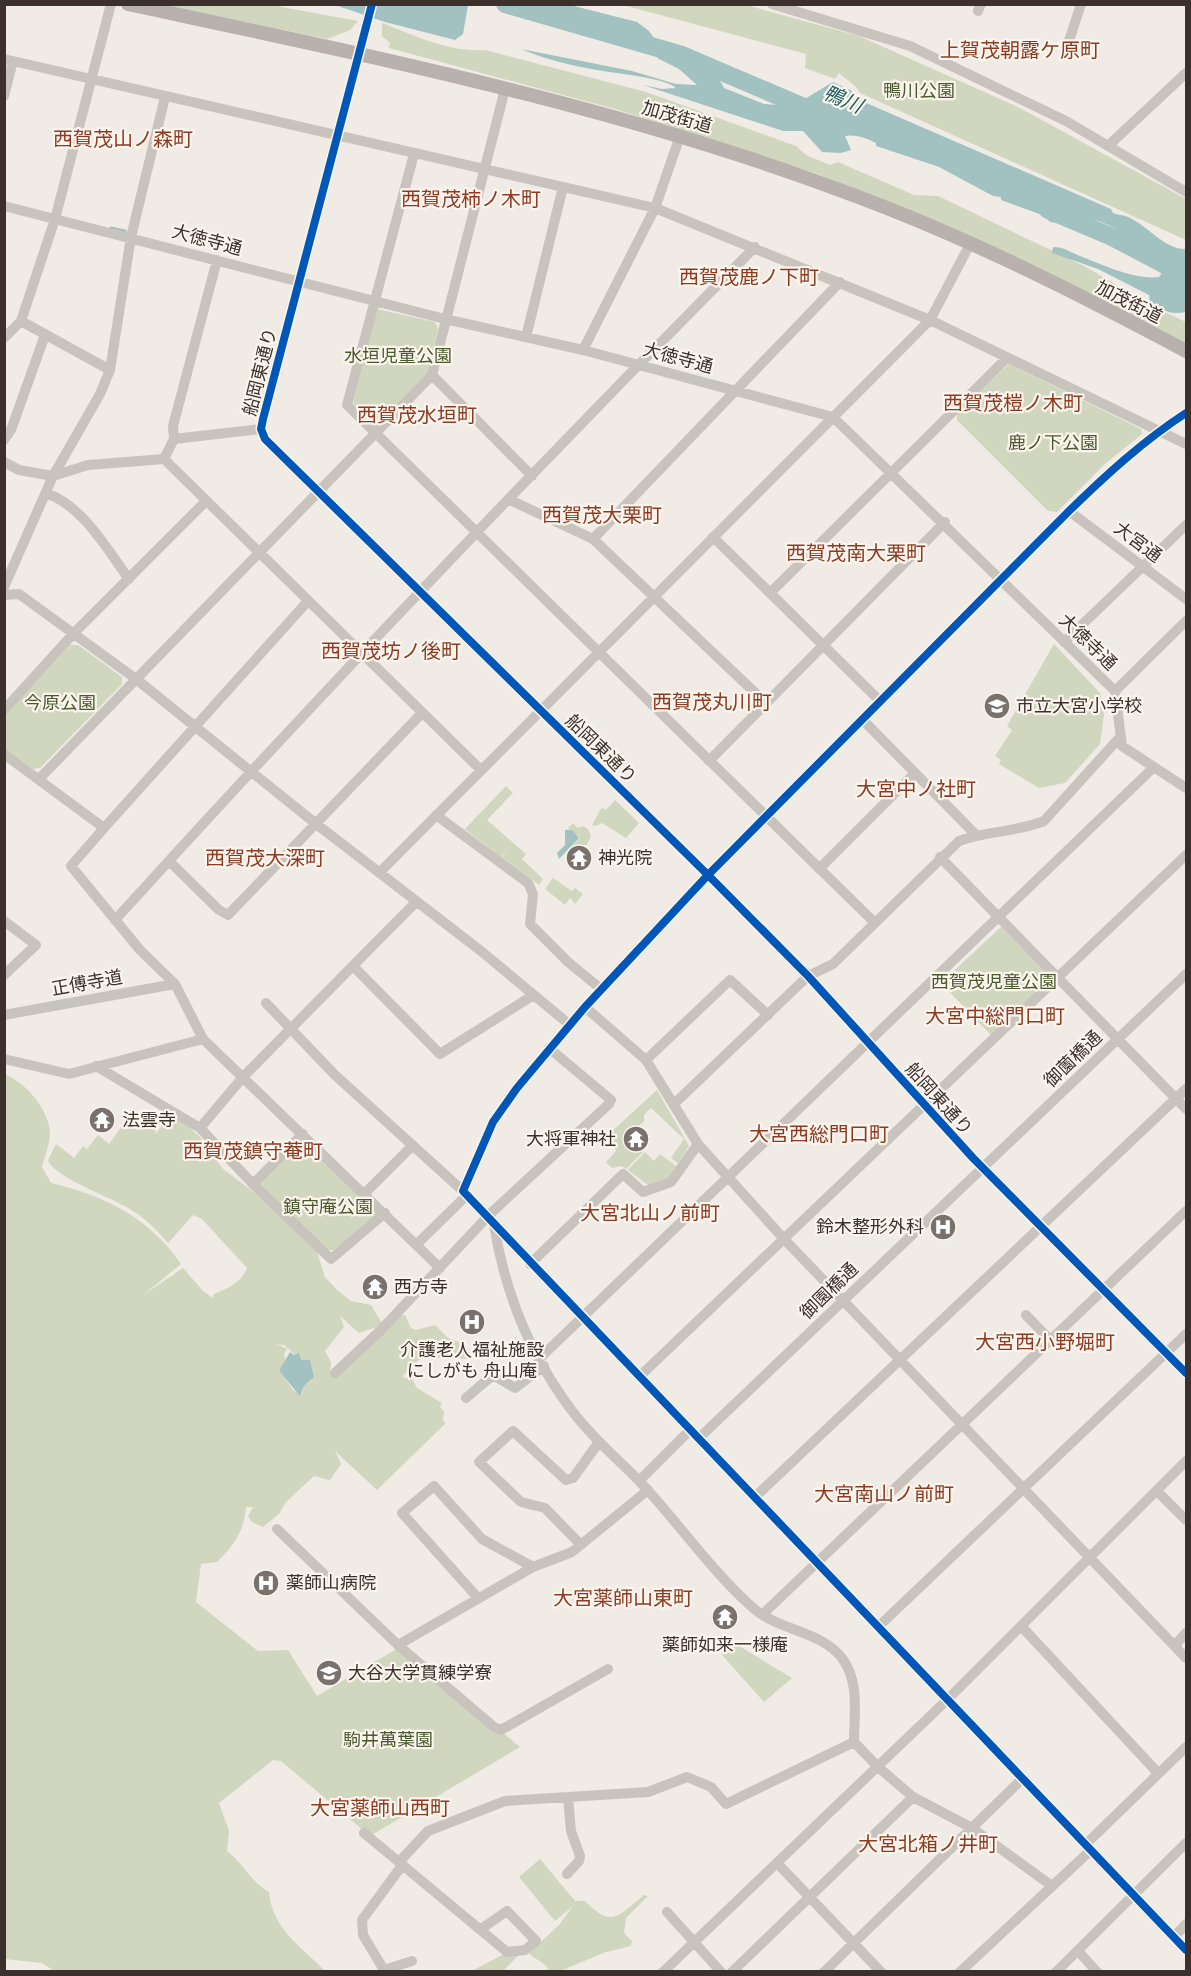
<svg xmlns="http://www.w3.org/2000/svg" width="1191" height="1976" font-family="Karla,'Noto Sans JP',sans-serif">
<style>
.green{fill:#d1d6bf;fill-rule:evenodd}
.water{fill:#a1c2c1}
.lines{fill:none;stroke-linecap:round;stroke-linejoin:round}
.stream{stroke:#a1c2c1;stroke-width:3}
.river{stroke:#a1c2c1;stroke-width:18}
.minor{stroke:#c9c3be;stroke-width:10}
.major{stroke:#b8b1ad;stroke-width:14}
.cycleway-casing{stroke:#fbf5ee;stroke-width:11}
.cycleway{stroke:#0057b8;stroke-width:8}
.labels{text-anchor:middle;stroke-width:4.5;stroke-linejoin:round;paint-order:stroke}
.park-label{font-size:18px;fill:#4a5a2e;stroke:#fbf5ee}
.street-label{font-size:18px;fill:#3b302b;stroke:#fbf5ee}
.poi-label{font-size:18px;fill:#3b302b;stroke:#fbf5ee;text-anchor:start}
.neighbourhood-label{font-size:20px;fill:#8c3b22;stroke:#fbf5ee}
.water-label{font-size:20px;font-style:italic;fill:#1f5a5e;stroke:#fbf5ee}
</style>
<rect width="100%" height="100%" fill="#f0ebe5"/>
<path class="green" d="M162,5H271L358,21L350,30L327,39Z
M623,5H746L859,36L1020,108L1186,199V240L860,93L855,86L839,73L835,79L805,68L806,54Z
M382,23C416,36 447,52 485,50L646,92L796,146L806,155L830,165L838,162L914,195L938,196L1084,266L1156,308L1186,322V347L975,239L818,174L615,109L389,48L390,43L382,36Z
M377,309L435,322L438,329L428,372L375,427L353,403Z
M1009,364L1141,429L1142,434L1107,462L1057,512L1048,511L957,420V414Z
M1054,644L1100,693L1104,714L1100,744L1065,783L1039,788L999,764L1001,760L995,756L1012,730L1007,726Z
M70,645H78L122,677V684L40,768L33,769L5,749L4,717Z
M506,786L513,793L487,820L526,854L522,859L543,879L539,885L502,857L508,847L501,857L465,829Z
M615,800L639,823L626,838L602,823L596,826L592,825L602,807L606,810Z
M573,823L578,828L583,826L588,829L591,836L587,844L578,850L569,849L580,838L568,828Z
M553,878L572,891L575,888L583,894L575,904L570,898L565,905L545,889Z
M1001,927L1048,974L1047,981L991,1035L941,983Z
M4,1074C26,1083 46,1106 50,1130C51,1141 45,1156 42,1167L51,1183C103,1195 150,1218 181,1264L142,1296L183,1268L203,1291L213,1298L214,1294C227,1289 242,1282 247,1268L202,1219L193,1215L168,1243C157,1230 145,1218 130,1209C113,1198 53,1177 48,1160L56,1144L74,1158L83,1146L87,1149L98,1135L109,1144L131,1114L156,1131L155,1135L164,1122L177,1117L199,1136L223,1169L266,1201L317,1252L325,1277L337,1290L351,1301L371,1305L383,1325L359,1333L340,1316L344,1327L325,1351L331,1362L330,1375L336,1374L400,1316L405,1315L411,1328L416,1330L435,1325L448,1338L462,1343L469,1351L466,1359L422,1357L402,1377L412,1379L417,1388L442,1403L440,1407L444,1411L443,1421L446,1423L377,1490L335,1451L341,1464L330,1480L314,1476L286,1502L279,1514L263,1527L252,1522L248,1516L253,1507H246C244,1532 234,1545 217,1562L201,1564L196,1602L258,1651L288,1650L317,1696L400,1647L520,1747L370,1836L281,1761L273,1760L219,1803L229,1831L227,1851C243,1863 251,1882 269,1892C272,1929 302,1947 325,1971L56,1972L42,1963L5,1959ZM277,1344L284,1345L312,1369V1380L304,1386L302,1394L294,1391L279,1371L286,1362L284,1354L287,1349Z
M657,1090L689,1146L678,1163L671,1158L684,1139L651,1108L644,1115V1121L628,1137L643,1152L626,1169L622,1166L612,1168L606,1162L616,1151L609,1134Z
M303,1141L377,1210L376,1215L334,1250H327L261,1186L259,1182Z
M645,1152L654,1161L660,1154L676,1166L669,1177L648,1185L628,1170Z
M734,1643L792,1678L764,1702L722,1655Z
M540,1859L575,1901H585C612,1929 618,1916 644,1895L648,1896L626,1918L624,1933L632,1941L631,1946L606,1952L560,1971H550C544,1961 536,1961 529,1953L559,1925L572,1907L555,1921L519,1877Z
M502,1955H519L503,1971L470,1972Z"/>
<path class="water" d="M335,5H468L463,34L455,40L385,22Z
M534,5H570L637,22L649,31L659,45L672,49L693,62L712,66L724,88L764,104L793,106L833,82L852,91L857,99L1111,209L1113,213C1118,215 1124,215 1128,217C1147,225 1165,250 1186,249V312C1171,315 1162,311 1150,301L1149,295L1098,269L1052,253L1053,247C1064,247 1070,252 1080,256C1103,265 1134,280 1159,277L1163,271C1145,247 1093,202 1063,224L1050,222L1045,216L1001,200V197L993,196L939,167L876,146V143C866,138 855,134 845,136L851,150L841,153L822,152L803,131H783L643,85L662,89L676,88C667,78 613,73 597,70C573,66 544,59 521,49L632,71L676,84L697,85L679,69L659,59L642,42L629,33Z
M565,830H572L579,838L559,859L557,853L565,845Z
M290,1352L294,1355L299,1353L301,1360H310L314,1377L304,1386L300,1396L279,1371Z"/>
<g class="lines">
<path class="stream" d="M111,228L125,231"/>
<path class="river" d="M505,4L682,55L818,113
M1048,210L1112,237L1186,276"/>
<path class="minor" d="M372,4L263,419L261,429L265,439L708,875L808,976L973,1158L1186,1373
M772,4L910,46L1066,121L1186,192
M978,11L981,4
M1065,53L1081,4
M4,59L655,208L930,320L1186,444
M4,96L13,61
M1108,146L1186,73
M414,154L347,405L874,922
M4,206L445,319L583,350L833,417L1115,691L1122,746L1186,788
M526,337L563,187
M4,338L21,321
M583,350L655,208L680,136
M110,370L21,321L55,219L111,4
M432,375L532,476
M1186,413C1143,441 1106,475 1069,511L708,875L585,1007L517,1088L493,1122L463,1191L1186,1950
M261,429L174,439L164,459L481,770
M174,439L173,426L217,260
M4,440L11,430L45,335
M4,462L19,470L53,476L100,394L110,370L131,237L165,97
M46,493C83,506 106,548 129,579
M510,500L593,539L766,703
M1069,511L1186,599
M713,537L880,701
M593,539L840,282
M4,587L53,476L88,465L164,459
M770,593L1007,358
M4,595L19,594L136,679L315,823L481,951L570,1025
M1064,642L1186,525
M1115,691L1186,621
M4,710L73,634L205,502
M862,719L976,835
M4,754L104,828L71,866L140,950L175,984L203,1039L440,1268
M709,761L945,522
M40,778L432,375L505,89
M436,815L528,883L533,894L530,924L568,962L601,989
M104,828L308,601
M940,857L1186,1109
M169,861L219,910L228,915L422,713
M819,869L915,773
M379,873L930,320L970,244
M115,920C323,691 537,466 755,247
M4,921L36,945L4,975
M353,966L440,1054L532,996
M266,1003L335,1075L463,1191
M585,1007L646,1060L698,1144L784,1239L1186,1658
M4,1015L175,984
M4,1059L69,1074L203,1039
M646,1060L730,980L768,1015
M96,1066L200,1128L253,1184L331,1259L385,1213
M674,1104L808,976L833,964L959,841C986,831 1017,832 1044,821L1121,736
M200,1128L243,1077L416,902
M253,1184L303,1134
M365,1193L412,1146
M494,1225C505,1293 531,1357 573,1412C596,1443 627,1466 652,1495C684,1531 716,1575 752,1607C778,1631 820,1630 842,1658C860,1682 854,1714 854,1742L878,1767L913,1797L972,1828L1052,1886
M417,1244L466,1196
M530,1264L623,1174L643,1192L671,1182L698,1144
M1026,1315L1050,1340
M540,1358L1154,767
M335,1373L381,1330L491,1213L609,1104L611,1100L549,1048
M639,1377L1186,855
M466,1398L493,1375L515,1388L544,1366
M699,1438L1186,974
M639,1481L690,1430
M1157,1491L1186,1520
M755,1497L1186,1089
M277,1529L398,1645L494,1727L501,1730L608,1669
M581,1545L545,1508L521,1502L479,1462L513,1431L566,1480L573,1478L599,1442
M478,1598L402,1513L434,1486L482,1539L533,1567
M763,1614L1186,1211
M878,1627L1186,1334
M1022,1627L1158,1773
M398,1645L533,1567L572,1552L648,1490
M1175,1645L1186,1633
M364,1833L507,1952L525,1950L536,1941L507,1911L481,1929
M1086,1844L1186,1747
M399,1862L428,1831L505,1801L648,1792L687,1777L711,1787L726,1804L854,1742
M777,1863L881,1972
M403,1864L362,1920L363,1935L384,1970L412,1961
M567,1874L579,1861L580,1856L571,1831L568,1797
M667,1912L721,1972
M1174,1937L1186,1924
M1078,1951L1097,1972
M663,1972L948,1699L1186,1461
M732,1972L913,1797
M824,1972L1022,1779
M960,1972L1091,1850
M1056,1972L1186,1843"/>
<path class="major" d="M128,4C375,57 624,107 861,198C973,240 1081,295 1186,351"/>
<defs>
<path id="cycleway" d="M372,4L263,419L261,429L265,439L708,875L808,976L973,1158L1186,1373
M1186,413C1143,441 1106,475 1069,511L708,875L585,1007L517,1088L493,1122L463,1191L1186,1950"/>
</defs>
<use href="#cycleway" class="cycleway-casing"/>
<use href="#cycleway" class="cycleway"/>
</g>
<defs>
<symbol id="school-disc" viewBox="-11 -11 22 22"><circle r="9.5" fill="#7a716c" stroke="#fbf5ee"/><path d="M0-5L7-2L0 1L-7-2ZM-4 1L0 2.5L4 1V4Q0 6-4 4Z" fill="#fff"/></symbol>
<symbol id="temple-disc" viewBox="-11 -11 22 22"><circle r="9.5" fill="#7a716c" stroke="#fbf5ee"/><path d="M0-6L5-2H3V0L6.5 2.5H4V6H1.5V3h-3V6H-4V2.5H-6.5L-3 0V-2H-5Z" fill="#fff"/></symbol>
<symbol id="hospital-disc" viewBox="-11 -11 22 22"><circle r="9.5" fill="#7a716c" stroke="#fbf5ee"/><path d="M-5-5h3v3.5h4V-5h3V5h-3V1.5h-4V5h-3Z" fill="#fff"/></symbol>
<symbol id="university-disc" viewBox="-11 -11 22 22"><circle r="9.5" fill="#7a716c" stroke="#fbf5ee"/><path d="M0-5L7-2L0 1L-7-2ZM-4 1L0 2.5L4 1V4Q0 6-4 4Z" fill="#fff"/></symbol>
</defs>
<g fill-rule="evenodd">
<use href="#school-disc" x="982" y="691" width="30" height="30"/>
<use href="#temple-disc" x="564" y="843" width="30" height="30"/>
<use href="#temple-disc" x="87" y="1105" width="30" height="30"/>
<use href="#temple-disc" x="621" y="1124" width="30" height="30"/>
<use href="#hospital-disc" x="928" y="1212" width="30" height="30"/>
<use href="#temple-disc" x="360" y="1272" width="30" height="30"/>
<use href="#hospital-disc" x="457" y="1307" width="30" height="30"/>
<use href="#hospital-disc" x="251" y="1568" width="30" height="30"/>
<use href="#temple-disc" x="710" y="1602" width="30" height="30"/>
<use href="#university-disc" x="314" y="1658" width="30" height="30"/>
</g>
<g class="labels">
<g class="park-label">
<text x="919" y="97">鴨川公園</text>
<text x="398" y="362">水垣児童公園</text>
<text x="1053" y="449">鹿ノ下公園</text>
<text x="60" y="709">今原公園</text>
<text x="994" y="988">西賀茂児童公園</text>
<text x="328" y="1213">鎮守庵公園</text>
<text x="388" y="1746">駒井萬葉園</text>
</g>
<g class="street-label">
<text transform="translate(677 117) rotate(16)" y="6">加茂街道</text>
<text transform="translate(207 240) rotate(15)" y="6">大徳寺通</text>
<text transform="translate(1129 302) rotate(27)" y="6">加茂街道</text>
<text transform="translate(678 358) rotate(15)" y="6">大徳寺通</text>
<text transform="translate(260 372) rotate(-76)" y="6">船岡東通り</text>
<text transform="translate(1138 542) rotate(37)" y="6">大宮通</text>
<text transform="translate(1088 642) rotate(44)" y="6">大徳寺通</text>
<text transform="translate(601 749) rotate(44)" y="6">船岡東通り</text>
<text transform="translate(87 983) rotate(-10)" y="6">正傅寺道</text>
<text transform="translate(1073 1059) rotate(-44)" y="6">御薗橋通</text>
<text transform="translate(939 1099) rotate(48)" y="6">船岡東通り</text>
<text transform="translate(829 1291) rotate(-44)" y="6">御園橋通</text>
</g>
<g class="poi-label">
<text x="1016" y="712">市立大宮小学校</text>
<text x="598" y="864">神光院</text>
<text x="122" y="1126">法雲寺</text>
<text x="616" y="1145" text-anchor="end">大将軍神社</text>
<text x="924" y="1233" text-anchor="end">鈴木整形外科</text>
<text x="394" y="1293">西方寺</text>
<text x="472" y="1356" text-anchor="middle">介護老人福祉施設<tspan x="472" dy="21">にしがも 舟山庵</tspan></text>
<text x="286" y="1589">薬師山病院</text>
<text x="725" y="1651" text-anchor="middle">薬師如来一様庵</text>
<text x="348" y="1679">大谷大学貫練学寮</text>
</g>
<g class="neighbourhood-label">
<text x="1020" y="57">上賀茂朝露ケ原町</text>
<text x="123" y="146">西賀茂山ノ森町</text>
<text x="471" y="206">西賀茂柿ノ木町</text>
<text x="749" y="284">西賀茂鹿ノ下町</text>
<text x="1013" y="410">西賀茂榿ノ木町</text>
<text x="417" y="422">西賀茂水垣町</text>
<text x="602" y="522">西賀茂大栗町</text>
<text x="856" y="560">西賀茂南大栗町</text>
<text x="391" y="658">西賀茂坊ノ後町</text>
<text x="712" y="709">西賀茂丸川町</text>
<text x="916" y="796">大宮中ノ社町</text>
<text x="265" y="865">西賀茂大深町</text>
<text x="995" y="1023">大宮中総門口町</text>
<text x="819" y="1141">大宮西総門口町</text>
<text x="253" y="1158">西賀茂鎮守菴町</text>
<text x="650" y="1220">大宮北山ノ前町</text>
<text x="1045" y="1349">大宮西小野堀町</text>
<text x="884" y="1501">大宮南山ノ前町</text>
<text x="623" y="1605">大宮薬師山東町</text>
<text x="380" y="1815">大宮薬師山西町</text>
<text x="928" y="1851">大宮北箱ノ井町</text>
</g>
<g class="water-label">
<text transform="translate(843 99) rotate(23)" y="7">鴨川</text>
</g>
</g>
<rect width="1191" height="1976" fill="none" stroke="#3b302b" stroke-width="12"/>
</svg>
